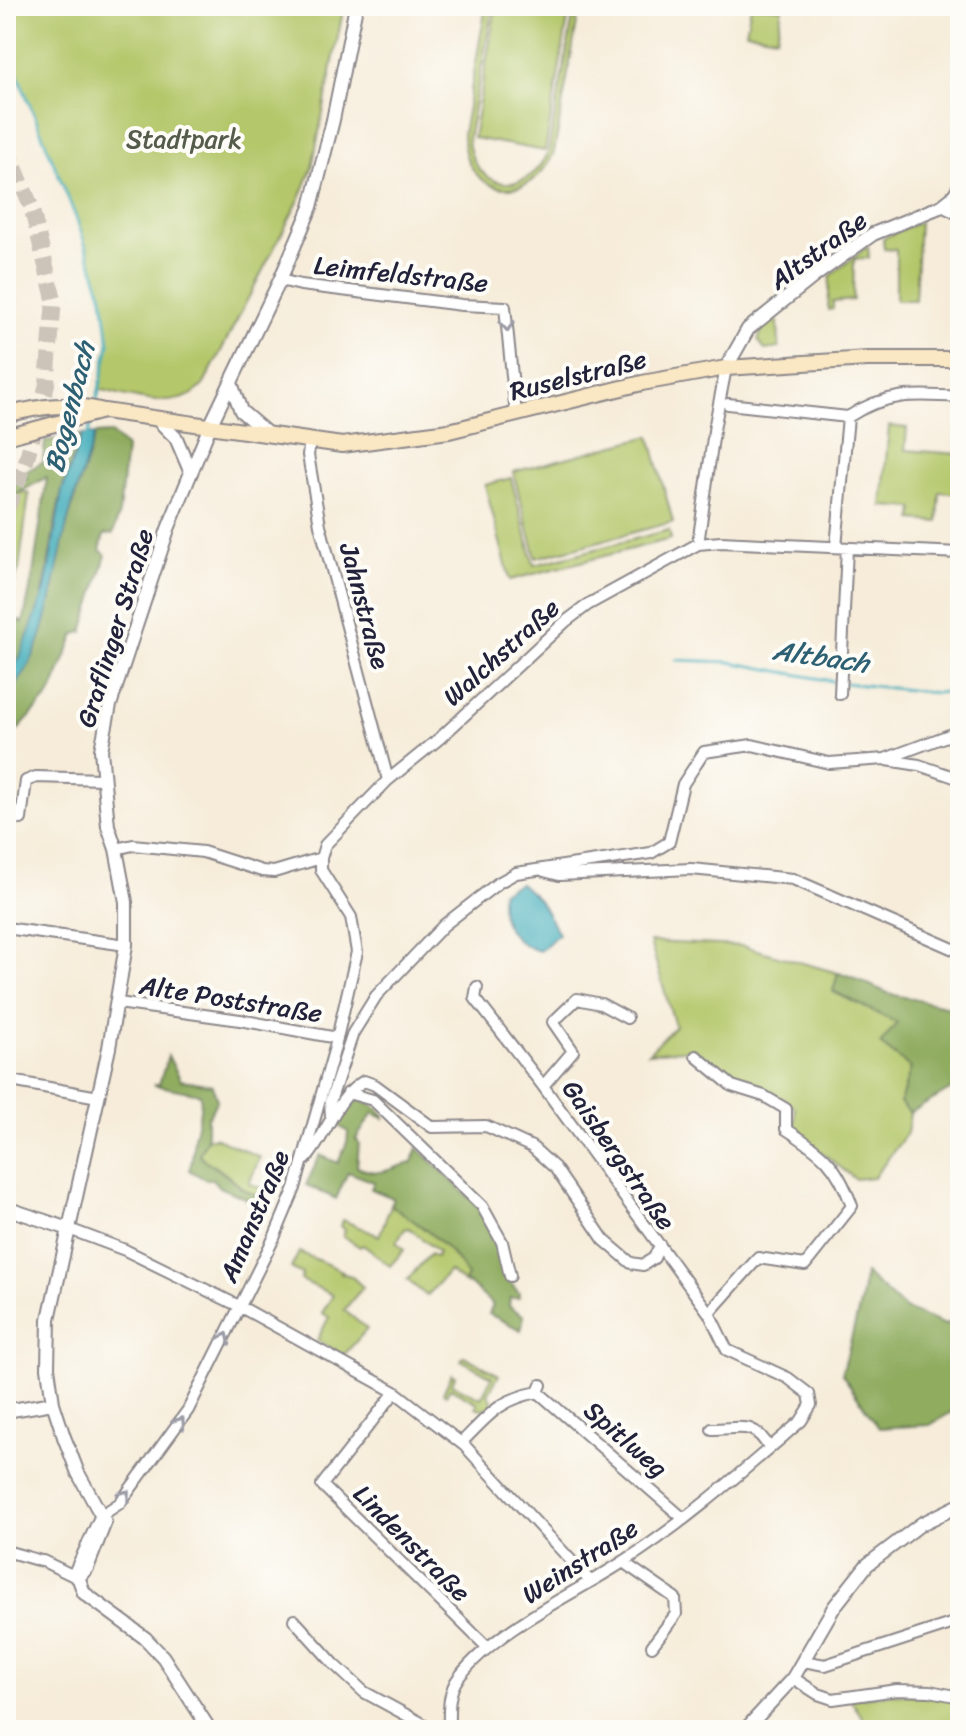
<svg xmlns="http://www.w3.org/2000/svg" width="966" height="1736" font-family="Sriracha,sans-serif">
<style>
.green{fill:#b4c76a;stroke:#6b7452;stroke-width:2}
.forest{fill:#8fac5e;stroke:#58674c;stroke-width:2}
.water{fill:#3cabb9;stroke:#2f667a;stroke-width:2}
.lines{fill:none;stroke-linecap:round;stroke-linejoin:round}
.stream{stroke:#3cabb9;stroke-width:3}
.trunk-tunnel{stroke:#ccc4b9;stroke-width:16;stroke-dasharray:16 8;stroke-linecap:butt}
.minor-casing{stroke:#8c878a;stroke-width:14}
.tertiary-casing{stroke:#8c878a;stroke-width:16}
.secondary-casing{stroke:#8c878a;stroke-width:18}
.minor{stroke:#fff;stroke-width:10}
.tertiary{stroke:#fff;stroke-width:12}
.secondary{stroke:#fae7c3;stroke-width:14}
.oneway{stroke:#9c9ca7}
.labels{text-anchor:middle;stroke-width:8;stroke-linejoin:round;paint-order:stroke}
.park-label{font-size:26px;fill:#555c4b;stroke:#fdfcf7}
.street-label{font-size:26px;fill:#22223b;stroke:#fdfcf7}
.water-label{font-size:28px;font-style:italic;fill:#2e6074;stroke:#fdfcf7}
</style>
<rect width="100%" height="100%" fill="#fdfcf7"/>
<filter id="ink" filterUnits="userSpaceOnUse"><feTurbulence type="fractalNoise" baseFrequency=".0125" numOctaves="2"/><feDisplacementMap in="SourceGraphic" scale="16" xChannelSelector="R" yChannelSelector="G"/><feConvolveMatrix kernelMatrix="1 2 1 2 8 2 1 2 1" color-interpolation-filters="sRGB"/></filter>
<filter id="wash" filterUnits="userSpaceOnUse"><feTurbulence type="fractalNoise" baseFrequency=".006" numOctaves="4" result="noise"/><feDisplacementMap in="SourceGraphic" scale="32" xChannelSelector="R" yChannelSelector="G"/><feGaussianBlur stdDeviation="1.8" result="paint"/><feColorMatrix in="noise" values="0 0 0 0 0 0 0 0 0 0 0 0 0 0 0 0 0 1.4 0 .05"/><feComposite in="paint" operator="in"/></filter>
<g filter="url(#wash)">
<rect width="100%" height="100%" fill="#f6ecd9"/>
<path class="green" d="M6,6H344L312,168L301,196L204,384C180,414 131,397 99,389L109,344L103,297L77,220L6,46Z
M486,6H493L468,139C472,189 527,200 548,153L573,17L571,6H576L578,17L554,152C531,209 462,195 463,134Z
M496,6L568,19L545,151L473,138Z
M751,6L782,8L777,37L746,32Z
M919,222L915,300H896V250L884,249L883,238Z
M868,246L869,258L854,259L853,300L833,302V309L828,310L830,276Z
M774,319L778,322L779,348L765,350L758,340L764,326Z
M889,426L907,428L905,450L960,454V494L940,492L938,522L913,520L914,508L882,506Z
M650,436L673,522L536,558L513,472Z
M511,478L534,565L669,530L671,539L510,580L485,485Z
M23,492L29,494L19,569L8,599H6V500Z
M650,942L743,946L838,973L833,992L897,1023L911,1068L900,1103L910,1113L907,1133L874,1177L855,1179L795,1131V1107L728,1076L693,1049L648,1053L675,1026Z
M214,1137L260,1157L249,1183L265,1190L264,1198C240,1191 238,1182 219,1169C210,1163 206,1163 199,1154L207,1139Z
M391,1205C419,1224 451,1246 467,1275L464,1283L449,1271L427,1296L407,1280L430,1254L436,1257L438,1252L409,1228L405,1229L396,1242L404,1250L390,1266L363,1245L360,1247L343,1236L345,1230L341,1226L343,1220L379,1236Z
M299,1252L343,1271L341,1273L351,1276L363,1287L344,1310L367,1329L344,1355L317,1340L329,1317L322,1313L333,1295L301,1280L302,1274L291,1268Z
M464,1356L499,1375L488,1394L493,1403L492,1407L481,1409L476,1407L478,1403L450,1388L446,1395L443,1393L452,1374L455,1376L452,1384L481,1398L492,1377L461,1360Z
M893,1694L936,1695L960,1700V1730H871L850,1699Z"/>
<path class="forest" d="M111,433L126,448L119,513L113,534L104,535L100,550L106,555L83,632L75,634L50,695L6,743V696L28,665L66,526L95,434Z
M82,435C75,454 66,474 61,494C46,554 49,627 6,677V614L23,623L33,574L47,477L6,500V486L27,478L25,472L43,462L45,441Z
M838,973L850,976L890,994L958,1009L960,1012V1089L955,1087L910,1113L900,1103L911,1068L880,1044L897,1023L833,991Z
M168,1056L181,1080L212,1085L217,1100L207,1119V1139L199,1154C206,1163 210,1164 219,1170C237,1182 241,1192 264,1198L266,1207L219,1187L212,1179H205L189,1170C194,1159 192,1150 194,1138C197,1122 202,1111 200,1094L154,1085L159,1084Z
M354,1100C367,1099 374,1105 383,1114L384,1118L373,1113L356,1139L359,1143L357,1167C384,1178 387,1168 412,1163L418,1148L479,1207L499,1245L505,1277L519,1293V1298H510L509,1306L524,1316L521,1330L489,1314L493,1305L470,1284L464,1283L467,1275C451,1246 419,1224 391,1205L393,1198L371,1189L374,1182L348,1172L336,1199L306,1185L320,1155L338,1163L347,1142L348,1132L335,1123Z
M865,1274L905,1309L945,1325L960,1314V1407L930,1425L879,1428L842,1374L861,1300Z"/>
<path class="water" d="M95,434C85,466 73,497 66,529C53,581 47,658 6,696V677L20,657L45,590L62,491L82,435Z
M520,883L539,900L559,934C551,939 548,946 539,951C511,943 497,919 502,891Z"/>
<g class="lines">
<path class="stream" d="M6,46L77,220L103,297L109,344L96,404
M88,435L92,419
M676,660L730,662L837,682
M845,683L937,693L960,690"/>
</g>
</g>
<g filter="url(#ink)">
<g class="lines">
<path class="trunk-tunnel" d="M6,146L31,206L54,299L47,384L25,465L6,512"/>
<defs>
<path id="minor" d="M942,206L960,215
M280,280L301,285L462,305L505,307L516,415
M728,404L848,417C886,392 916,394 960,397
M310,441L308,455L320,525L388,780
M698,544L715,424L726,368
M836,547L848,417
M840,694L847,548
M887,760L919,765L960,779
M21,819L26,781L36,777L102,779
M116,849L133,845L203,852L262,871L274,872L321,858
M544,871L559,875L691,869L793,879L960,952
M6,928L126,945
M477,987L475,998L543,1086L709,1313
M118,1003L240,1020L337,1038
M6,1080L98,1097
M543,1086L573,1051L553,1022L577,999L601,1004L627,1018
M348,1093L373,1100L482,1206L502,1242L510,1276
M331,1116L330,1102L353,1033L376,996L444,925L498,883L516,873L651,853L669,842L683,784L704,752L752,745L829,763L885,759L960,731
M306,1159C328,1134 334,1099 364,1081L375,1085L432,1127L486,1126L532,1147L555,1168L604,1240L631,1263L643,1265L654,1258L660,1245
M69,1229L125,1250L239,1306L395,1392L465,1446L590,1581
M395,1392L322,1485L487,1647
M538,1392L684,1519
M712,1429C740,1429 754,1420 769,1448
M461,1443C489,1415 498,1400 538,1392L541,1385
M102,1515L120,1503L188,1410L274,1238L295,1188L335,1047L357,952L351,917L321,870V858L325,845L388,780L440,738L565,622L589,604L698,544L721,542L960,553
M6,1551L41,1561
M43,1561L78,1578
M623,1562L675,1598L676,1614L652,1646
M294,1620L334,1664L364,1692L434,1730
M803,1661L825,1665L960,1621
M793,1678L818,1694L833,1699L897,1690L930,1691L960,1697
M449,1730C449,1713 447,1692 459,1677C496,1629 572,1595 623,1562C687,1521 744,1470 801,1421L811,1405L809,1394L788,1378L727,1350L709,1313L758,1258L805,1265L852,1206C837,1164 823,1153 786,1129V1109L764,1096L732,1086L696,1056"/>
<path id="tertiary" d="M726,368L748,329L817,274L873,234L942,206L952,198L960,186
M231,383L241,411L269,435
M156,418L176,438L191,473
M6,1208L69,1229
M6,1411L53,1403
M102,1515L76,1571L84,1593L145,1638L163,1657L210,1730
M78,1578L87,1568L105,1522L78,1473L64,1437L53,1403L48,1368L49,1319L109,1048L126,945V902L116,849L108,826L101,750L110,705L168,529L210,426L280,280L311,207L333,120L356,6
M745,1730L793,1678L834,1607L867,1565L921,1524L960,1505"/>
<path id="secondary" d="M6,415C40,406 70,402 104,411L342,445L449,431L642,383L726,368L867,359H960
M6,437L103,411"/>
</defs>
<use href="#minor" class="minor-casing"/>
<use href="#tertiary" class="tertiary-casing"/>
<use href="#secondary" class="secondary-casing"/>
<use href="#minor" class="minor"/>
<use href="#tertiary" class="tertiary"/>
<use href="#secondary" class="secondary"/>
</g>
<defs><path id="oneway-chevron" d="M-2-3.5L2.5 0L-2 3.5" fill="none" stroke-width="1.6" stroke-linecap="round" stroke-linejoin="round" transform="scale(2)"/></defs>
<g class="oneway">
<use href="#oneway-chevron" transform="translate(507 326) rotate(85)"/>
<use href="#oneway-chevron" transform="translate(225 1338) rotate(-65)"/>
<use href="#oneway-chevron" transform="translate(180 1422) rotate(-56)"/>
<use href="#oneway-chevron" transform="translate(125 1495) rotate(-50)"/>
</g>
</g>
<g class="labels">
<g class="park-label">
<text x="184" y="148">Stadtpark</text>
</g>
<g class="street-label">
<text transform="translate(818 250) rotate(-36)" y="9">Altstraße</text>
<text transform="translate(401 274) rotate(6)" y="9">Leimfeldstraße</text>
<text transform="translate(578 375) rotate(-14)" y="9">Ruselstraße</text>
<text transform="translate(365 606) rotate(75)" y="9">Jahnstraße</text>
<text transform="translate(115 628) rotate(-73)" y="9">Graflinger Straße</text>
<text transform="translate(501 652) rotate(-42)" y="9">Walchstraße</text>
<text transform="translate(231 999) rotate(9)" y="9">Alte Poststraße</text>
<text transform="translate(619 1155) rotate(55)" y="9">Gaisbergstraße</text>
<text transform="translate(254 1216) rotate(-67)" y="9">Amanstraße</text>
<text transform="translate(626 1439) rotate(41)" y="9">Spitlweg</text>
<text transform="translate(412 1543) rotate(45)" y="9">Lindenstraße</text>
<text transform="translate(580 1561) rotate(-33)" y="9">Weinstraße</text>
</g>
<g class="water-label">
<text transform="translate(69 407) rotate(-76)" y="10">Bogenbach</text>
<text transform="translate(821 656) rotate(8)" y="10">Altbach</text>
</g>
</g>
<rect width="966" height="1736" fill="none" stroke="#fdfcf7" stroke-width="32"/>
</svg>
